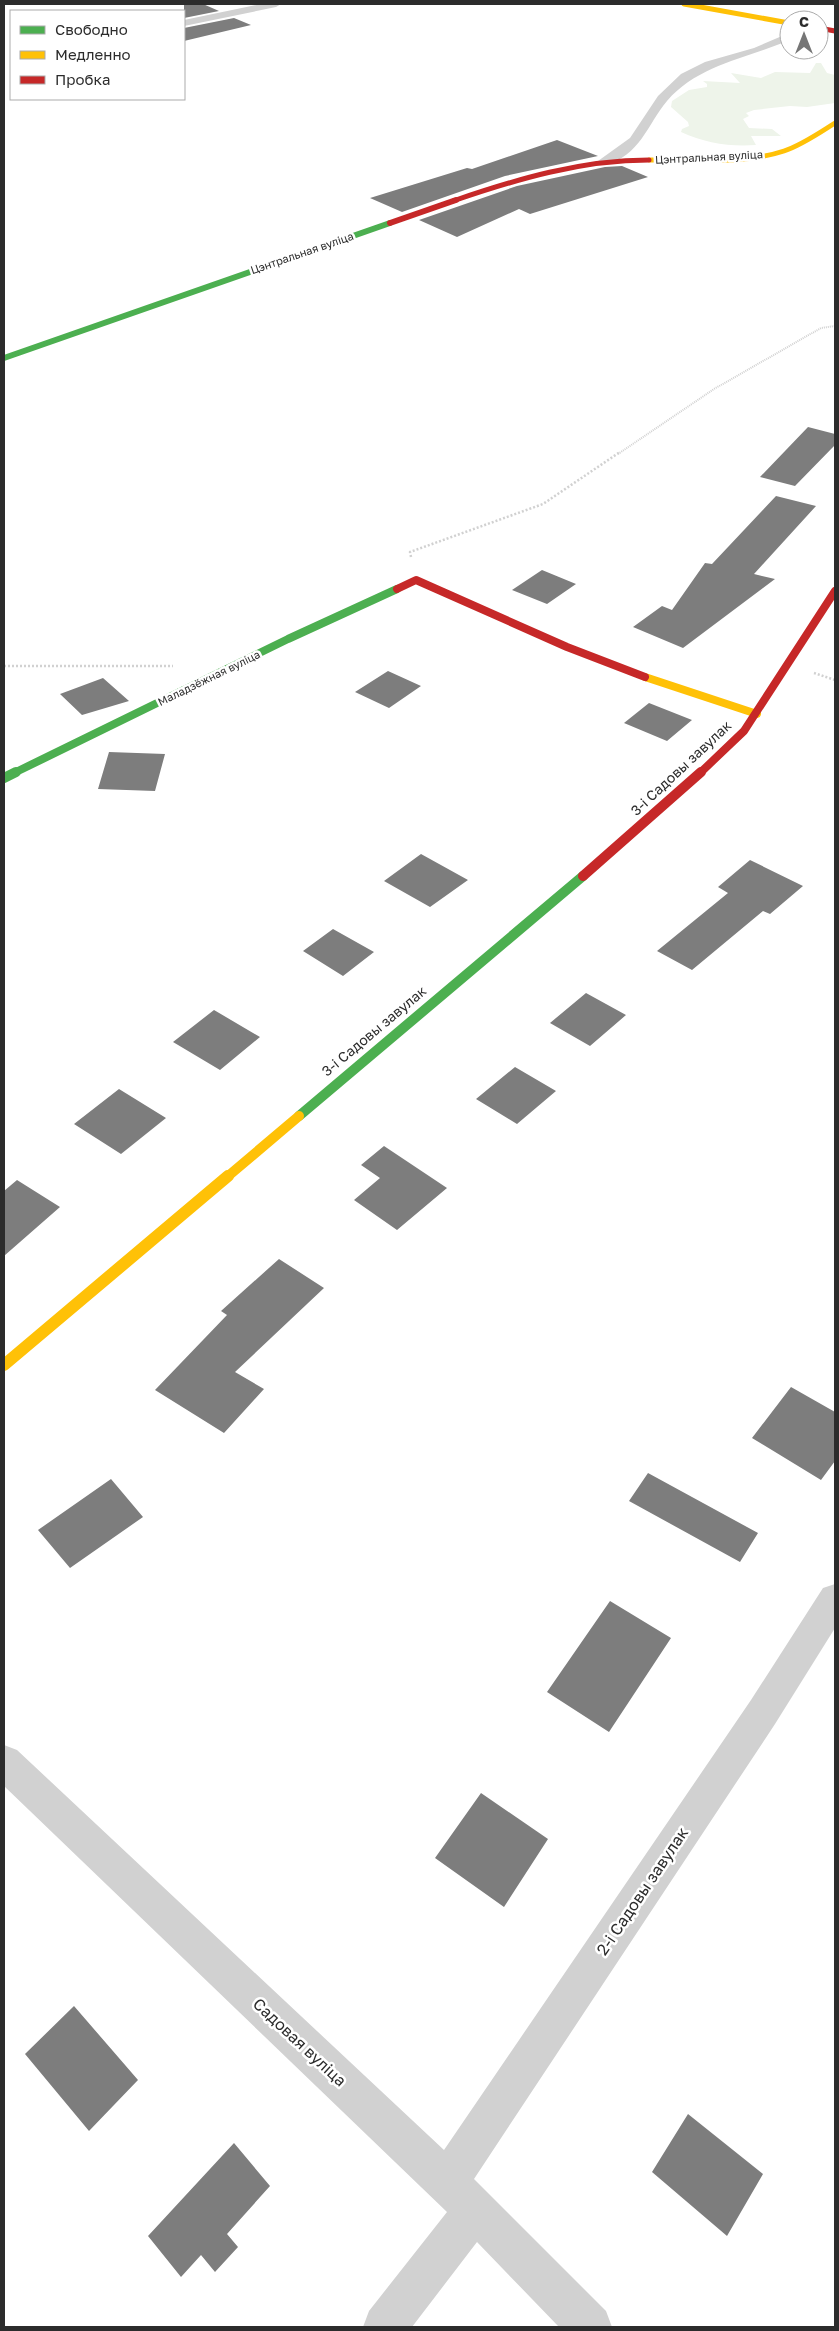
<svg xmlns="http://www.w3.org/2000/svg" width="839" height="2331" font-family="'Golos Text',sans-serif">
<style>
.green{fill:#eef4ea}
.building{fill:#7d7d7d}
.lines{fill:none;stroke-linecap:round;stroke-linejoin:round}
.path-far1{stroke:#d1d1d1;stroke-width:2;stroke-dasharray:1 1;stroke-linecap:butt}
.path{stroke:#d1d1d1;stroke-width:2.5;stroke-dasharray:2 2;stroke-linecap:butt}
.street{fill:#d1d1d1;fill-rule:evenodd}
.fast-far2{stroke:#4caf50;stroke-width:6}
.fast-far1{stroke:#4caf50;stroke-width:8}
.fast{stroke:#4caf50;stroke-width:10}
.slow-far3{stroke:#ffc107;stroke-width:5}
.slow-far2{stroke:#ffc107;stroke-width:8}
.slow-far1{stroke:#ffc107;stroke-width:10}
.slow{stroke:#ffc107;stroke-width:12}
.jam-far3{stroke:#c62828;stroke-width:5}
.jam-far2{stroke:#c62828;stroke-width:6}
.jam-far1{stroke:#c62828;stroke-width:8}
.jam{stroke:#c62828;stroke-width:10}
.labels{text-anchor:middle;stroke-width:5;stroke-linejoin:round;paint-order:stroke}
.far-street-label{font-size:11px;fill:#2c2c2c;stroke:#fff}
.street-label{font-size:14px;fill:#2c2c2c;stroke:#fff}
.near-street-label{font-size:16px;fill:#2c2c2c;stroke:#fff}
</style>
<rect width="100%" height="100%" fill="#fff"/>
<path class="green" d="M816,63H821L827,73L835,75V103L807,107L790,106L754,110L746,113L749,116L743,119L749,128L772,129L781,136H751L756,145C730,147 705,143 681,132L682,129L689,126L688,122L671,107L672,101L689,90L707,87V84L703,81L740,83L731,73L761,78L775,72L810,73Z"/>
<path class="building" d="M184,4H203L219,11L184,18Z
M234,18L251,25L184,41V28Z
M557,140L598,156L505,176L402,212L370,198L467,168L472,169Z
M622,166L648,177L530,214L519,209L457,237L419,220L517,186L605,167Z
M808,427L835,434V445L795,486L760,477Z
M776,496L816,506L754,574L775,579L683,648L633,627L662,606L672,610L705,563L712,564Z
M542,570L576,584L547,604L512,590Z
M388,671L421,686L389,708L355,692Z
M103,678L129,701L82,715L60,694Z
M649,703L692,720L667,741L624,723Z
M109,752L165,754L155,791L98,789Z
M421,854L468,880L430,907L384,881Z
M750,860L803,886L770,914L763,911L692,970L657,951L728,893L718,887Z
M333,929L374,952L343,976L303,951Z
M586,993L626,1015L590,1046L550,1023Z
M214,1010L260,1037L220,1070L173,1042Z
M515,1067L556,1091L517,1124L476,1099Z
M119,1089L166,1118L121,1154L74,1124Z
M384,1146L447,1188L397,1230L354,1200L380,1178L361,1165Z
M17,1180L60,1207L4,1256V1191Z
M279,1259L324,1288L235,1372L264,1389L224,1433L155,1390L227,1315L221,1311Z
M791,1387L835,1412V1461L821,1480L752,1438Z
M648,1473L758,1533L740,1562L629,1501Z
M111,1479L143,1517L70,1568L38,1530Z
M610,1601L671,1638L609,1732L547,1692Z
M481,1793L548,1839L504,1907L435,1858Z
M74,2006L138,2080L89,2131L25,2054Z
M688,2114L763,2174L727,2236L652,2172Z
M234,2143L270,2186L227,2234L238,2247L215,2272L201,2255L181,2277L148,2236Z"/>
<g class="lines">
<path class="path-far1" d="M618,454L714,389L821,328L835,326"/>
<path class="path" d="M411,557L410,552L543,504L620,452
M4,666H173
M814,673L835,680"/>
<path class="street" d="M261,4H281L276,7L184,26V20Z
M789,33V40C747,59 699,64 667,101C647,125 640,156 605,165L598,161L630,138L658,96L681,74L705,62L754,48Z
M835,1584V1628L775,1724L474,2179L606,2311L612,2327H559L477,2242L412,2327H363L369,2311L447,2212L4,1786V1745L17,1750L444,2150L751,1700L823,1588Z"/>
<path class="fast-far2" d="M4,358L390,223"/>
<path class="fast-far1" d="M14,773L288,639L397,589"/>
<path class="fast" d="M4,778L16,772
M299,1116L583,876"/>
<path class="slow-far3" d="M684,4L789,23
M649,160C692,159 742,165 784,151C802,145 819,133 835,123"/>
<path class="slow-far2" d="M645,677L757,714"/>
<path class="slow-far1" d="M227,1177L299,1116"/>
<path class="slow" d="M4,1365L228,1176"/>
<path class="jam-far3" d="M819,28L835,31
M453,201C517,179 581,160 649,160"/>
<path class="jam-far2" d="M390,223L456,200"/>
<path class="jam-far1" d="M397,589L416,580L567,647L645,677
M700,773L744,731L835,591"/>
<path class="jam" d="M583,876L701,772"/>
</g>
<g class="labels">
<g class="far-street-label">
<text transform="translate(709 157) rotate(-3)" y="4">Цэнтральная вуліца</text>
<text transform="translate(302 253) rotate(-19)" y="4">Цэнтральная вуліца</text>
<text transform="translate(209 678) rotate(-26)" y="4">Маладзёжная вуліца</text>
</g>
<g class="street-label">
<text transform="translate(681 768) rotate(-43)" y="5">3-і Садовы завулак</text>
<text transform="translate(374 1031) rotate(-40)" y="5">3-і Садовы завулак</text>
</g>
<g class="near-street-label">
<text transform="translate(642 1891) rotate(-56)" y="6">2-і Садовы завулак</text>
<text transform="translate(300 2042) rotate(43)" y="6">Садовая вуліца</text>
</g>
</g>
<rect width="839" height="2331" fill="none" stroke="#2c2c2c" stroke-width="10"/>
<rect x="10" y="10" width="175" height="90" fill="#ffffff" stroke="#ababab"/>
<rect x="20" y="26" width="25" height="8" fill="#4caf50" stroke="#ababab"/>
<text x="55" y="35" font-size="15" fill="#2c2c2c">Свободно</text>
<rect x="20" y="51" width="25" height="8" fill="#ffc107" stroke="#ababab"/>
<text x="55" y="60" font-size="15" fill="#2c2c2c">Медленно</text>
<rect x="20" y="76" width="25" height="8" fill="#c62828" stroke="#ababab"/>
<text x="55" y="85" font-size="15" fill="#2c2c2c">Пробка</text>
<g transform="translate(804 35)"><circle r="24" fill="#ffffff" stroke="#ababab"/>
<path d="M0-4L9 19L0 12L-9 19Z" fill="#767676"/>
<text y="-8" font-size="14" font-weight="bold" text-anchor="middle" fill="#2c2c2c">С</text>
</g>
</svg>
